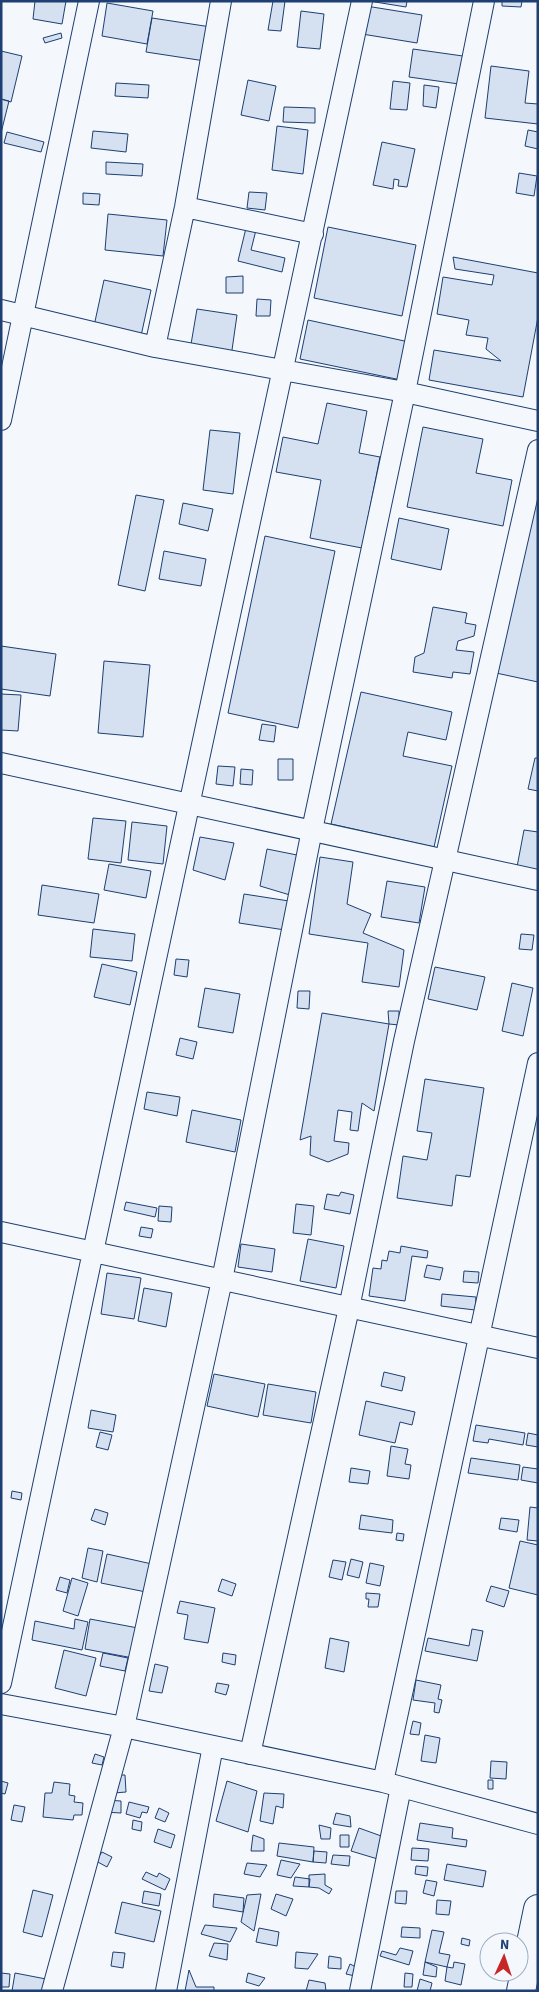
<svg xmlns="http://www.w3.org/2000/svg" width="539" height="1992" font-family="'Source Sans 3',sans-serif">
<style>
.building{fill:#d5e0f0;stroke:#1d3f73}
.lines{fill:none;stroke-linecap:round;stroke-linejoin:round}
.street-casing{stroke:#1d3f73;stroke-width:22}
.secondary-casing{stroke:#1d3f73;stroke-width:30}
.street{stroke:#f4f7fb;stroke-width:20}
.secondary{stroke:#f4f7fb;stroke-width:28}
</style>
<rect width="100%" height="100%" fill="#f4f7fb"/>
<path class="building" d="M35,1H66L62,24L33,19Z
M273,1H285L281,31L268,30Z
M369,1H407L406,7Z
M502,1H522L521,7L502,6Z
M107,3L153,11L147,44L102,36Z
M366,6L422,15L417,43L362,34Z
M301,11L324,14L320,49L297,47Z
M152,18L211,27L205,61L146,52Z
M61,33L62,38L45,43L43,38Z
M413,49L470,57L466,85L409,77Z
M1,51L22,56L11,102L1,99Z
M491,66L529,71L525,103L538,104V124L485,118Z
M248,80L276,86L269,121L241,115Z
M393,81L410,83L407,110L390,109Z
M116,83L149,85L148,98L115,96Z
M424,85L439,87L436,108L423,106Z
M1,99L9,101L1,133Z
M284,107L315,108V123L283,122Z
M277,126L308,130L303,174L272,170Z
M528,130L538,132V149L525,146Z
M93,131L128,134L126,152L91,148Z
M7,132L44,142L41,152L4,143Z
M382,142L415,149L407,187L398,186L399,180L394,179L393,189L373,185Z
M106,162L143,164L142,176L106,174Z
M519,173L537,176L534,196L516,193Z
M249,192L267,193L265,210L247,208Z
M83,193L100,194L99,205L83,204Z
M108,214L167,220L163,256L105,250Z
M328,227L416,245L402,316L314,298Z
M246,228L256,230L251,250L285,258L282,272L238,261Z
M453,257L538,273V317L523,397L429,380L434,350L501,361L486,349L488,338L466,335L469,320L437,314L443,277L492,285L494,275L455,269Z
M243,276V293H226V277Z
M104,280L151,290L141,336L94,326Z
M257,299L271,300L270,316H256Z
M197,309L237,315L231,357L190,350Z
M308,320L409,342L401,380L300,359Z
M327,403L367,411L359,453L380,457L362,548L310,538L321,480L276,472L283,437L318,444Z
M423,427L483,439L476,473L512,480L503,526L407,507Z
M210,430L240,433L233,494L203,490Z
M538,477V682L496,673Z
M136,495L164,500L145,591L118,585Z
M183,503L213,509L208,531L179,524Z
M399,518L449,529L441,570L391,559Z
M265,536L335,551L298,728L228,713Z
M164,551L206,559L201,586L159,579Z
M433,607L467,613L465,623L476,625L474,636L458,641L456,650L474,652L470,674L453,672L452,678L413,672L415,657L424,653Z
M1,646L56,654L50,696L1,689Z
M104,661L150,665L143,737L98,733Z
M361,692L452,712L446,740L408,732L403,756L452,766L434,847L331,824Z
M1,694L21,695L18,731L1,730Z
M262,724L276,726L274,742L259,740Z
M535,758H538V791L528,789Z
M278,759H293V780H278Z
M218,766L235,767L233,786L216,784Z
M241,769L253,770L252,785L240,784Z
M93,818L126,821L121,863L88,859Z
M132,822L167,826L163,864L128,860Z
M524,830L538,832V871L517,867Z
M200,837L234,843L225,880L193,870Z
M267,849L297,855L290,895L260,886Z
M320,857L353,862L347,904L371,914L363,933L404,950L399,987L362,982L368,943L309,934Z
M109,864L151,871L146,898L104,890Z
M387,881L425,887L419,923L381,917Z
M42,885L99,894L94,923L38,915Z
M244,894L289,901L285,930L239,923Z
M93,929L135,934L132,961L90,957Z
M521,934L534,935L532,950L519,949Z
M176,959L189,960L187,977L174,975Z
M102,964L137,972L130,1005L94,997Z
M435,967L485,977L477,1010L428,999Z
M512,983L533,988L523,1036L502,1031Z
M205,988L240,994L233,1033L198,1027Z
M298,991H310L309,1009L297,1008Z
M388,1011H399V1025L389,1024Z
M322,1013L389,1024L374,1111L362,1103L358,1131L350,1130L352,1112L338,1110L334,1141L349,1143L348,1154L328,1162L310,1155L311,1136L300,1140Z
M180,1038L197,1042L193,1059L176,1055Z
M425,1079L484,1088L470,1177L456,1175L452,1206L397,1198L403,1156L427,1160L432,1133L417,1131Z
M147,1092L180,1097L177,1116L144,1109Z
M192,1110L241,1120L235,1152L186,1142Z
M341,1192L354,1195L350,1214L324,1209L327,1194L339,1196Z
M126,1202L157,1208L155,1217L124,1210Z
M296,1204L314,1206L311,1235L293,1233Z
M159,1206L172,1207L171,1222L158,1221Z
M141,1227L153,1229L151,1238L139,1236Z
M308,1239L344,1246L336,1288L300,1281Z
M241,1244L275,1249L272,1272L238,1267Z
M401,1246L428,1251L427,1258L412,1256L405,1301L369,1296L373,1268L381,1269L382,1260L387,1261L389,1251L400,1253Z
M427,1265L443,1268L440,1280L424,1277Z
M464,1271L479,1272L478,1283L463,1282Z
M107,1273L141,1278L134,1319L101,1314Z
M144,1288L172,1293L166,1327L138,1321Z
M442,1294L476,1297L475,1310L441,1306Z
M384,1372L405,1377L402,1391L381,1386Z
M214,1374L265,1384L258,1417L207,1406Z
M268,1384L316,1392L311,1423L263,1415Z
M366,1401L415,1412L412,1425L400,1422L395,1443L359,1435Z
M91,1410L116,1415L113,1432L88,1428Z
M476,1425L525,1433L523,1445L489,1439L488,1443L473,1441Z
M100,1432L112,1435L108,1450L96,1447Z
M528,1433L538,1435V1447L526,1445Z
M391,1446L408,1449L405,1464L411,1465L409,1479L387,1476Z
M471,1458L520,1465L518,1480L468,1473Z
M523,1467L538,1469V1483L521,1480Z
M351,1468L370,1471L368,1484L349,1482Z
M12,1491L22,1493L21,1500L11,1498Z
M530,1507L538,1508V1541L527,1540Z
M95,1509L108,1513L105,1525L91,1520Z
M361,1515L393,1520L392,1533L359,1529Z
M501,1518L519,1520L517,1532L499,1529Z
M397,1533L404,1534L403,1541L396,1540Z
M520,1541L538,1545V1595L509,1588Z
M88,1548L103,1551L97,1582L82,1578Z
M107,1554L152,1564L146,1592L101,1583Z
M351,1559L363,1562L359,1578L347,1575Z
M333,1560L346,1562L342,1580L329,1577Z
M370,1563L384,1566L380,1586L366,1583Z
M60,1577L70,1580L67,1593L56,1590Z
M72,1578L88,1583L78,1616L63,1611Z
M222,1579L236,1584L232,1596L218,1591Z
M491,1586L509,1591L504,1607L486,1601Z
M366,1593L380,1594L378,1607H368L369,1599H366Z
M180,1601L215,1608L208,1643L184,1639L188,1615L177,1613Z
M75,1619L88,1622L82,1650L32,1640L35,1621L74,1629Z
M90,1619L138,1628L133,1658L85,1649Z
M472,1629L483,1631L477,1661L425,1651L428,1638L469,1646Z
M330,1638L349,1642L344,1672L325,1668Z
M64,1650L96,1658L86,1696L55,1688Z
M103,1653L128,1658L125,1671L100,1666Z
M223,1653L236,1655L235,1665L222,1662Z
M155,1664L168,1667L162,1693L149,1691Z
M416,1680L441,1685L438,1699L442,1700L439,1713L434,1712L435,1703L413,1700Z
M217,1683L229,1685L226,1695L215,1692Z
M413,1721L421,1723L419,1735L410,1734Z
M425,1735L440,1738L436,1763L421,1761Z
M95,1754L104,1757L102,1765L92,1763Z
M491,1761L507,1762L506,1779L490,1778Z
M114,1775H125L126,1792L114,1793Z
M488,1780H493V1789H488Z
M1,1781L8,1783L5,1794L1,1793Z
M227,1781L257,1791L248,1832L216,1821Z
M54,1782L70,1784L69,1795L75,1796L74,1802L83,1803L82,1815H74L73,1820L43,1817L45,1793H52Z
M264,1793L284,1794L283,1808L276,1806L273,1824L260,1821Z
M105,1800L121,1801V1813L104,1812Z
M129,1802L149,1807L147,1813L142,1812L140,1818L126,1814Z
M14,1805L25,1807L22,1822L11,1820Z
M159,1808L169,1813L165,1822L155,1818Z
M336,1813L350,1816L351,1827L333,1824Z
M133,1820L142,1822L141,1831L132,1829Z
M420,1823L453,1828L452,1838L467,1840L466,1847L417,1840Z
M319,1825L331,1828L330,1839H321Z
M359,1828L384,1837L381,1860L351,1851Z
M158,1829L175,1835L171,1848L154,1842Z
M253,1835L264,1839V1851H251Z
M340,1835H349V1847H340Z
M279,1843L314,1847L313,1862L277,1856Z
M412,1848L429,1849L428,1861L411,1860Z
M314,1851L327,1852L326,1863L313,1862Z
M102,1852L112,1857L107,1867L96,1861Z
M333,1855L350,1856L349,1866L331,1864Z
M281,1860L300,1864L291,1878L277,1875Z
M247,1863L267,1865L260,1877L244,1874Z
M447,1864L486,1871L483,1887L444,1880Z
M416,1866L428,1867L427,1876L415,1874Z
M146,1872L157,1877L159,1873L170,1879L165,1890L142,1879Z
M325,1874V1885L332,1889L329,1894L319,1888L309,1887V1875Z
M295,1877L310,1879L309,1887L293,1886Z
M426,1880L437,1882L434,1896L423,1893Z
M33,1890L53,1895L42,1937L23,1932Z
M144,1891L161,1894L159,1906L142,1903Z
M396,1891H407L406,1904L395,1903Z
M214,1894L244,1898L243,1912L213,1907Z
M261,1894L254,1931L241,1922L247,1895Z
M276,1894L293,1899L286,1916L271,1909Z
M437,1900L451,1901L449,1915L436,1914Z
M122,1902L161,1911L154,1942L115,1933Z
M205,1925L237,1928L230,1942L201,1934Z
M402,1927L420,1928V1938L401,1937Z
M259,1928L279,1932L277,1946L256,1942Z
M432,1930L444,1932L439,1953L450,1955L447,1967L425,1962Z
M462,1938L470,1940L469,1946L461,1944Z
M214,1943L228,1944L227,1960L209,1956Z
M400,1948L413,1951L409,1965L380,1956L382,1951L396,1955Z
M113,1952L125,1953L123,1968L111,1966Z
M296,1952L318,1954L308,1969L295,1968Z
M329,1956L341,1958V1969L328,1968Z
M425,1962L437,1967L436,1977L423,1975Z
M454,1962L465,1964L461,1985L445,1981L447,1967L453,1968Z
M350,1964L360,1969L355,1976L346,1974Z
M189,1970L196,1987H214V1991H185Z
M1,1973L10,1974L9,1987H1Z
M15,1973L46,1979L44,1991H12Z
M248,1973L265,1978L259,1986L246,1982Z
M405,1973L413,1974L412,1987H404Z
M420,1979L432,1983L430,1991H417Z
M309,1980L325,1983L326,1991H306Z"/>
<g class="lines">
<defs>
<path id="street" d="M185,207L313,234
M1,310L155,347L405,392L538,421
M155,347L185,207L221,1
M1,420L89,1
M1,763L538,880
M1,1232L538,1348
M1,1683C119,1122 245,563 362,1
M1,1704L124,1727L383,1782L538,1824
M250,1754L349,1308L404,1041L538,450
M383,1782L538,1063
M52,1991L124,1727L222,1280L312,830L405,392L484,1
M166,1991L213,1746
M360,1991L401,1787"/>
<path id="secondary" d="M521,1991L538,1909"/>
</defs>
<use href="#street" class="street-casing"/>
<use href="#secondary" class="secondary-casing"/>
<use href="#street" class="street"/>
<use href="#secondary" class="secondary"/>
</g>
<rect width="539" height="1992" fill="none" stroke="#1d3f73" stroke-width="5"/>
<g transform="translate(504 1957) rotate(3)"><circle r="24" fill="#f4f7fb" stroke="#9eadc5"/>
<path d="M0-4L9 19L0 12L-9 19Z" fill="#c62828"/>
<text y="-8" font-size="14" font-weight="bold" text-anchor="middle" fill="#1d3f73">N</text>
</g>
</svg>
